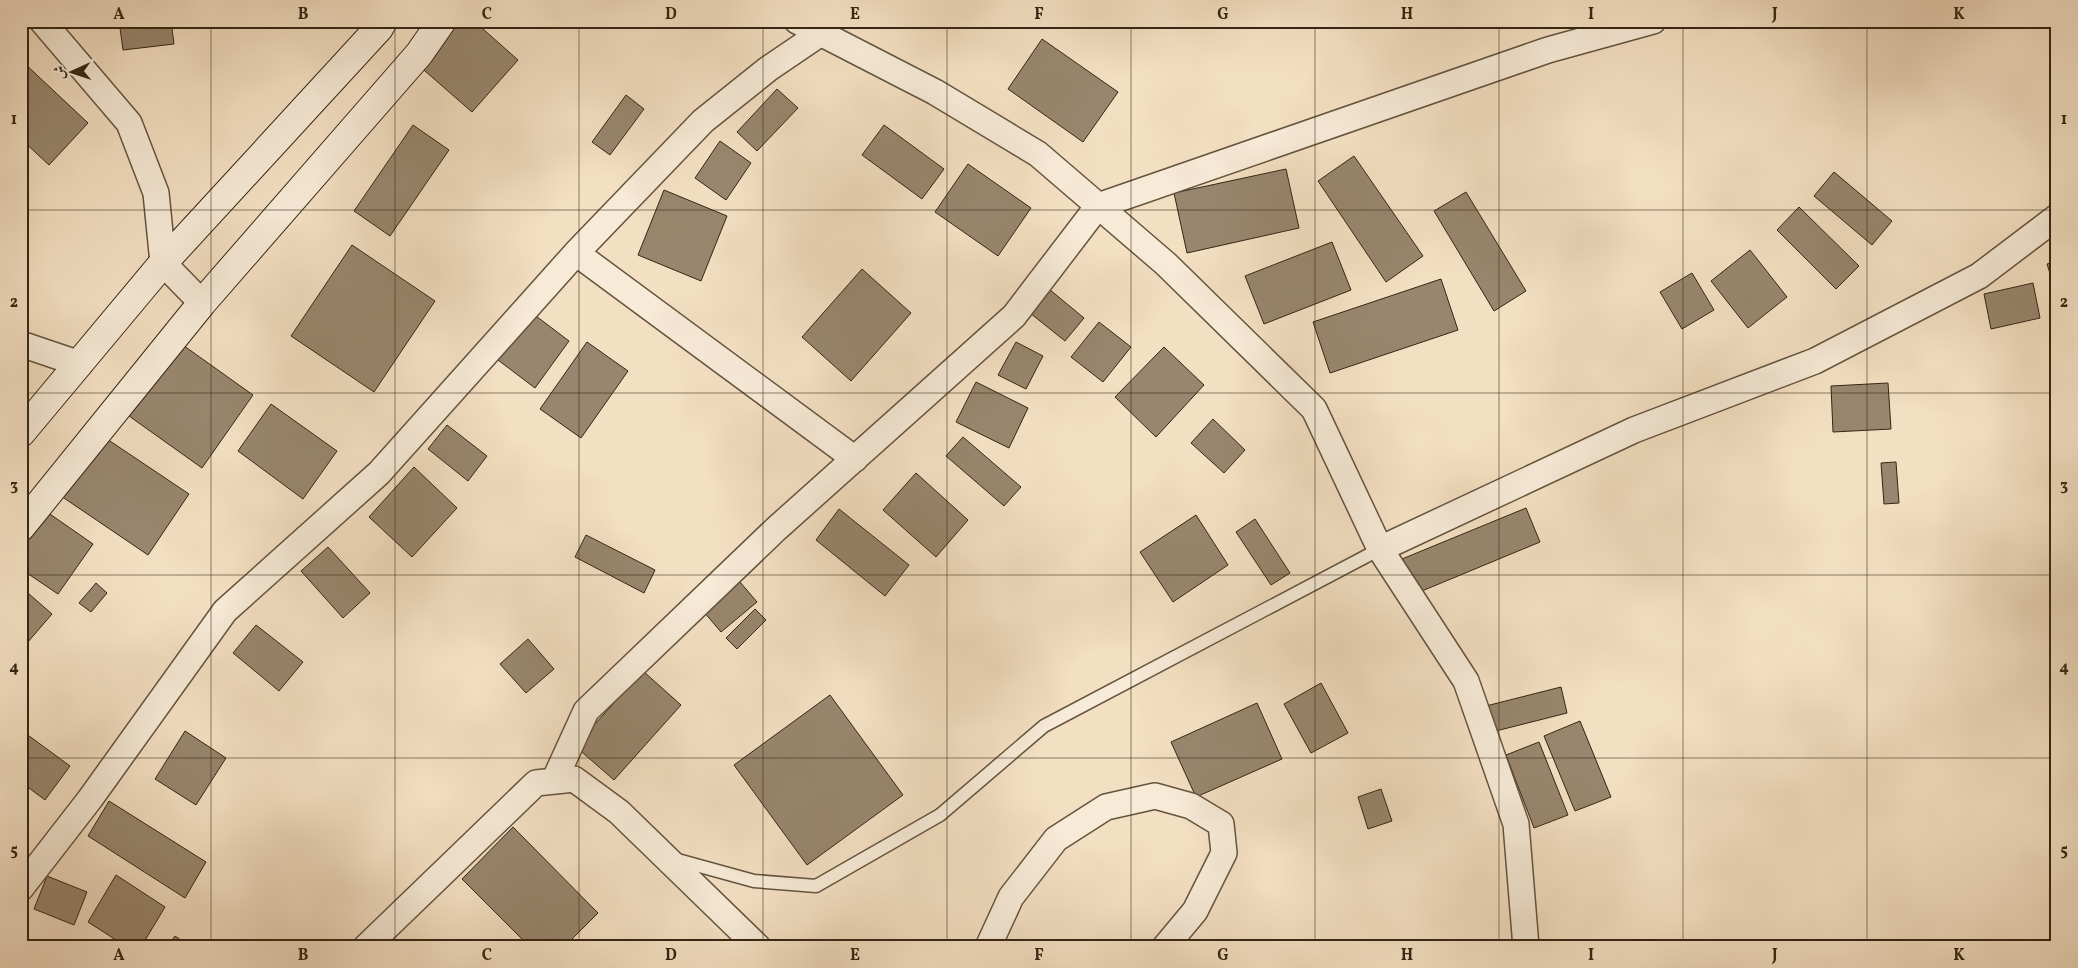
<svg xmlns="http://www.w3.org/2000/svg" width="2078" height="968" font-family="Vollkorn,Amiri,serif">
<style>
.building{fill:#98866e;stroke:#352613}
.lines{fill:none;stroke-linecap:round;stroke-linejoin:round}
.lane-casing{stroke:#64543f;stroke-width:15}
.street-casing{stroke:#64543f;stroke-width:28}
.secondary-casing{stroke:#352613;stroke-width:30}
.lane{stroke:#f7ead7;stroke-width:12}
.street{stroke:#f7ead7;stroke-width:25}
.secondary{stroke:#f7ead7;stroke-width:28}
.grid{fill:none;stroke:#352613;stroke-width:1;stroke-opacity:0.55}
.neatline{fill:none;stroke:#352613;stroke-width:2}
.grid-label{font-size:16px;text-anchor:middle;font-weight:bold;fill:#352613}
</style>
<rect width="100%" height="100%" fill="#f3dfc2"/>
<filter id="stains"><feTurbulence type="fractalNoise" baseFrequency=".004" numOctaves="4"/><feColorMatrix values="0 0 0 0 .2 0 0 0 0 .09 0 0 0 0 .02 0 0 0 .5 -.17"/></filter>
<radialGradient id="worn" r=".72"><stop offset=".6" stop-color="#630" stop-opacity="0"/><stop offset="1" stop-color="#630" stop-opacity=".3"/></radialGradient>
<path class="building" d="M119,21H171L174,44L123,50Z
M454,21H474L518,60L472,112L417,64Z
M1042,39L1118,92L1083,142L1008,89Z
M22,61L88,123L49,165L21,139Z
M777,89L798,108L757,151L737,132Z
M626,95L644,109L610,155L592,142Z
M413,125L449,150L390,236L354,211Z
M884,125L944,169L922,199L862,155Z
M720,141L751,163L726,200L695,178Z
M1354,156L1423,256L1386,282L1318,181Z
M968,164L1031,208L998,256L935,212Z
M1286,169L1299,228L1187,253L1174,193Z
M1834,172L1892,221L1872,245L1814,196Z
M664,190L727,216L701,281L638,255Z
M1466,192L1526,291L1494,311L1434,211Z
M1799,207L1859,266L1836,289L1777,230Z
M1332,242L1351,290L1264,324L1245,276Z
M352,245L435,301L374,392L291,336Z
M1750,250L1787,297L1748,328L1711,281Z
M2057,261V296L2047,264Z
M862,269L911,313L851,381L802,337Z
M1692,273L1714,310L1682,329L1660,292Z
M1441,279L1458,330L1330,373L1313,322Z
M2033,283L2040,318L1991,329L1984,294Z
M1049,289L1084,318L1065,341L1030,313Z
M532,313L569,341L535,388L498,360Z
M1099,322L1131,347L1103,382L1071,357Z
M587,342L628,371L581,438L540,409Z
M1016,342L1043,356L1026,389L998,375Z
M180,343L253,395L202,468L129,416Z
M1164,347L1204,385L1156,437L1115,397Z
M976,382L1028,408L1009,448L956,422Z
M1888,383L1891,429L1833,432L1831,386Z
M271,404L337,451L303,499L238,451Z
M1213,419L1245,450L1224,473L1191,443Z
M447,425L487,456L468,481L428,449Z
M101,435L189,494L148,555L61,496Z
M963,437L1021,487L1004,506L946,456Z
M1896,462L1899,503L1884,504L1881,463Z
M414,467L457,508L412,557L369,517Z
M916,473L968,520L936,557L883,510Z
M1526,508L1540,542L1417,593L1402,559Z
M839,509L909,565L885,596L816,540Z
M47,512L93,544L58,594L21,569V550Z
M1196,515L1228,565L1173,602L1140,552Z
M1255,519L1290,573L1271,585L1236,532Z
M586,535L655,570L644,593L575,557Z
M328,547L370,593L343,618L301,571Z
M740,582L757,602L721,632L704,612Z
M96,583L107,593L91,612L79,603Z
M21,587L52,614L21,650Z
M755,609L766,620L737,649L726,638Z
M256,625L303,662L279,691L233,653Z
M528,639L554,669L526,693L500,664Z
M643,671L681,705L614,780L575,746Z
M1321,683L1348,733L1311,753L1284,704Z
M1561,687L1567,713L1492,732L1486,706Z
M830,695L903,795L807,865L734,765Z
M1257,703L1282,759L1196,797L1171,742Z
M1580,721L1611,797L1575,811L1544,736Z
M21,730L70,766L45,800L21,782Z
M185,731L226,758L196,805L155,779Z
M1539,742L1568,815L1534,828L1506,755Z
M1381,789L1392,821L1368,829L1358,797Z
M109,801L206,862L185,898L88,836Z
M513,827L598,913L564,947H530L462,879Z
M116,875L165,907L141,947H127L88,922Z
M47,876L87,892L74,925L34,909Z
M175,936L191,947H167Z"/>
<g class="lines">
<defs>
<path id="lane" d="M674,859L754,881L816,886L940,815L1044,726L1380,549"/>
<path id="street" d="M42,21L129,123L156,193L163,263L202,303
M797,21L935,92L1038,154L1166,264L1314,409L1380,549L1466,681L1516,824L1526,947
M576,253L855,459
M21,344L80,364
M1380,549L1634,430L1815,361L1979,276L2057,217
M554,781L586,711L776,529L1014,316L1098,206L1548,50L1653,21
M21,888L90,799L225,611L379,473L576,253L703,121L768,69L821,33
M366,947L536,783L574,779L619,812L758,947
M988,947L1011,897L1056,839L1106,807L1155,796L1191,806L1221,824L1224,853L1195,911L1165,947"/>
<path id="secondary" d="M21,433L163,263L379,28L383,21
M21,527L202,303L419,54L442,21"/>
</defs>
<use href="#lane" class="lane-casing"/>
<use href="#street" class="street-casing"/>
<use href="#secondary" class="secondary-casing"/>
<use href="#lane" class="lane"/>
<use href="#street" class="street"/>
<use href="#secondary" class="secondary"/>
</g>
<path class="grid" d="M211,21V947M395,21V947M579,21V947M763,21V947M947,21V947M1131,21V947M1315,21V947M1499,21V947M1683,21V947M1867,21V947M21,210H2057M21,393H2057M21,575H2057M21,758H2057"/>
<rect width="2078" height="968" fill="none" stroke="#f3dfc2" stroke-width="55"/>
<g transform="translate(72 72) rotate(267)" stroke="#f7ead7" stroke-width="4" paint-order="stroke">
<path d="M0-4L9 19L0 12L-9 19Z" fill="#352613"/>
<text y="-8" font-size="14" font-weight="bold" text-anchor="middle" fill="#352613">ش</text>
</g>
<rect x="28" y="28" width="2022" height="912" class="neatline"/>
<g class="grid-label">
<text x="119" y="19">A</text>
<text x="303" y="19">B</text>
<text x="487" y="19">C</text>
<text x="671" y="19">D</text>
<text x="855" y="19">E</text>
<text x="1039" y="19">F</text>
<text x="1223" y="19">G</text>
<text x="1407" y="19">H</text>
<text x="1591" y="19">I</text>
<text x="1775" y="19">J</text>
<text x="1959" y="19">K</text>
<text x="14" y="124">1</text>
<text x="2064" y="124">1</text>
<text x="14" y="307">2</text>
<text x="2064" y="307">2</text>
<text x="14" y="490">3</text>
<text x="2064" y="490">3</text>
<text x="14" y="672">4</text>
<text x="2064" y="672">4</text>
<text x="14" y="855">5</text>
<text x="2064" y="855">5</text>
<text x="119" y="960">A</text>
<text x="303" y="960">B</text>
<text x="487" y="960">C</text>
<text x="671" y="960">D</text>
<text x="855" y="960">E</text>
<text x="1039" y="960">F</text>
<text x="1223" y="960">G</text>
<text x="1407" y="960">H</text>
<text x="1591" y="960">I</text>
<text x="1775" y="960">J</text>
<text x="1959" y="960">K</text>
</g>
<rect width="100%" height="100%" filter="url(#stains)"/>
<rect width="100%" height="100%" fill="url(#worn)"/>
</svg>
